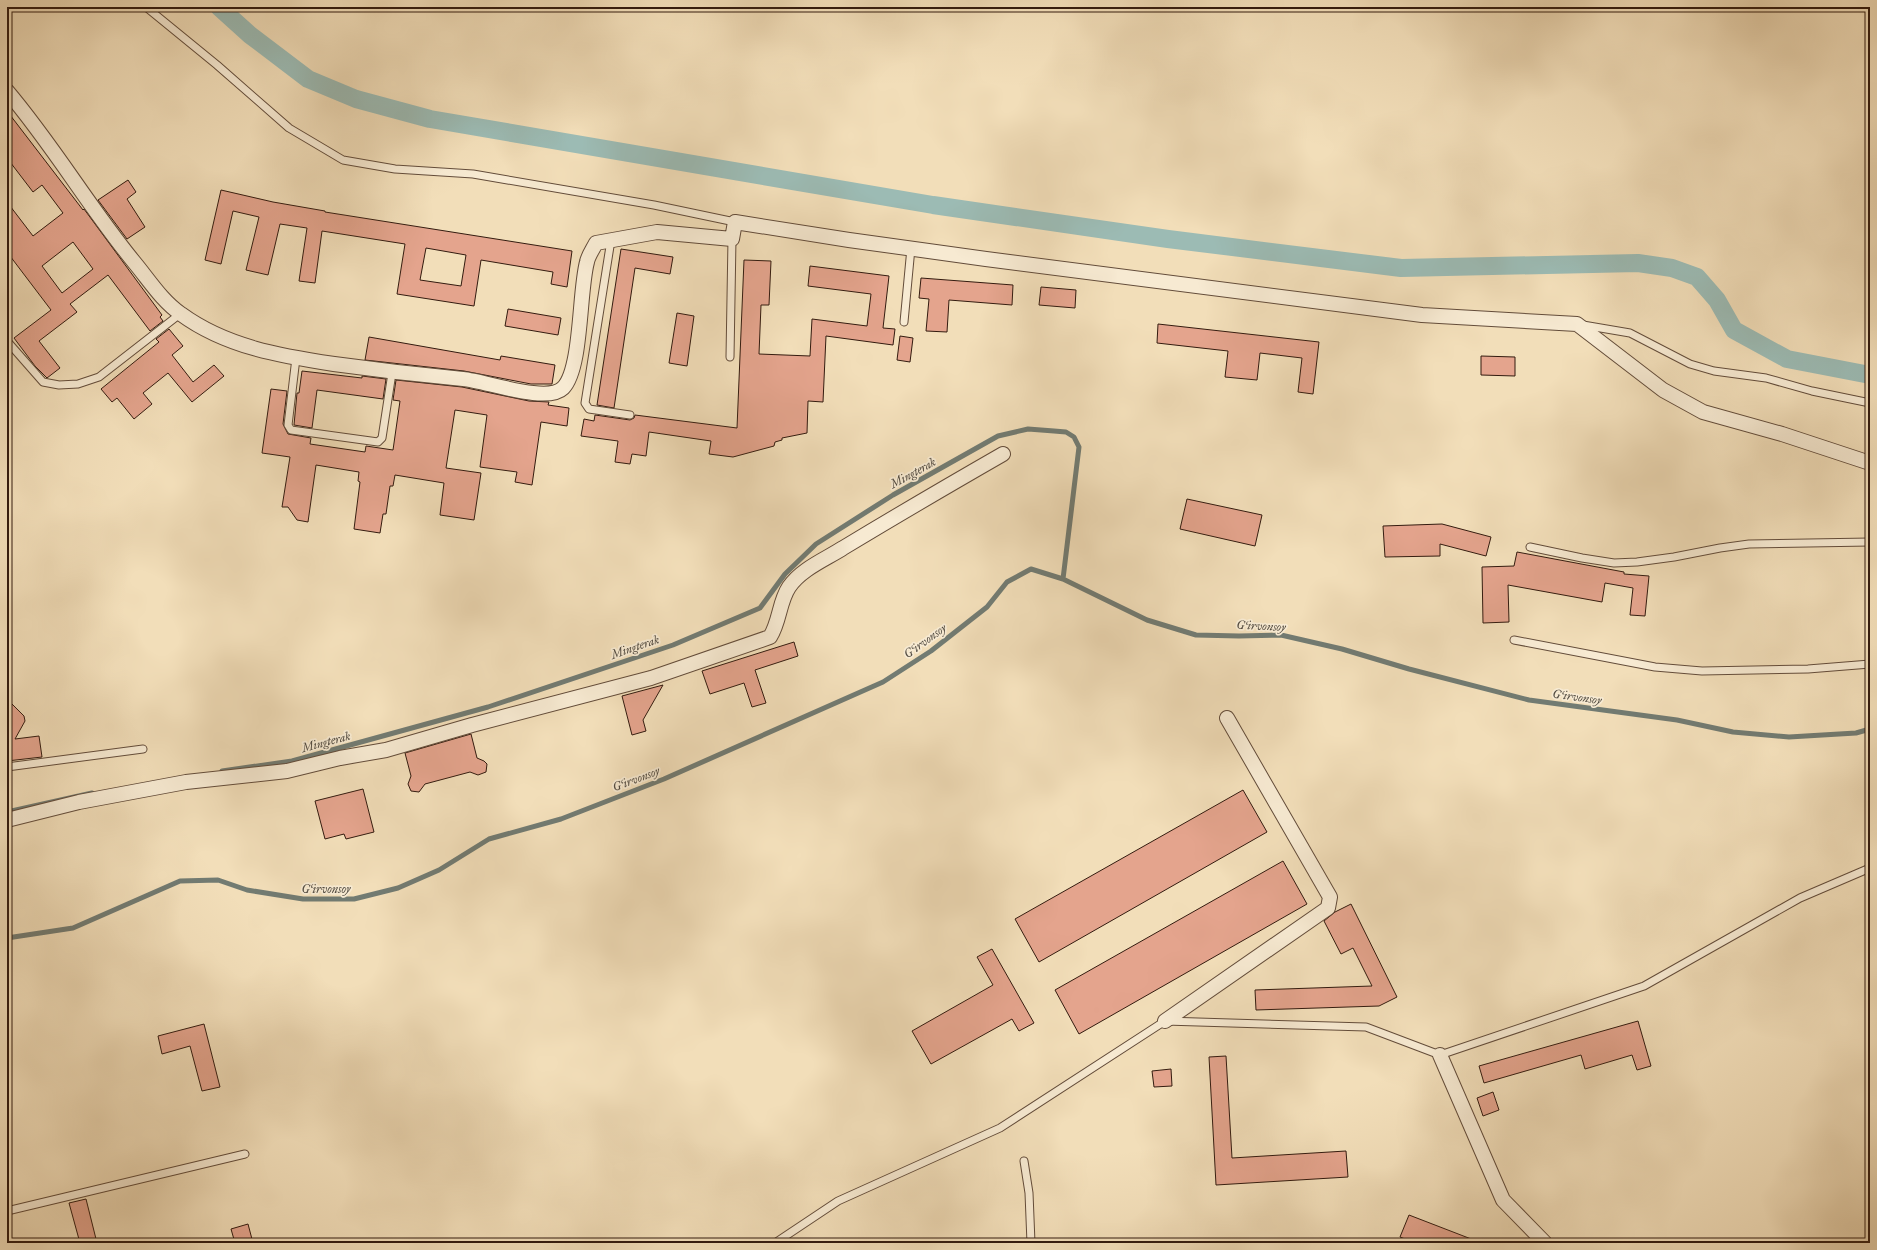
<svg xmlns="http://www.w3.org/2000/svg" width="1877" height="1250" font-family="'IM FELL Great Primer',serif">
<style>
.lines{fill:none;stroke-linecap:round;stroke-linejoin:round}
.stream{stroke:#727b72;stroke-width:5}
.canal{stroke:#9cbbb4;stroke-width:18}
.building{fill:#e4a48d;stroke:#331b0f;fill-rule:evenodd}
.service-casing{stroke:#634c3a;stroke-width:9}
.minor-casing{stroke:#634c3a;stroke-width:16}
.service{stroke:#f7ead2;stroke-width:7}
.minor{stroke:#f7ead2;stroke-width:14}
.labels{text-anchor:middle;stroke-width:3.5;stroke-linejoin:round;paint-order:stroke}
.water-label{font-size:12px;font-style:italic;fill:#524b41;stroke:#f7ead2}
</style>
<rect width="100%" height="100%" fill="#f2deb9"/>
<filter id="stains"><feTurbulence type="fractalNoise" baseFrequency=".005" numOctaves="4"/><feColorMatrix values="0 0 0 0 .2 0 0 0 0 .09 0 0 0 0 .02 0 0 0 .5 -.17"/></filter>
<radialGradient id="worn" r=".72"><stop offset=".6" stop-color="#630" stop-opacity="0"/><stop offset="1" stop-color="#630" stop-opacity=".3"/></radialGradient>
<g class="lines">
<path class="stream" d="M222,771L292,761L488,707L673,645L760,608L785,574L816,544L893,495L998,436L1028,429L1054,431L1066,432L1074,437L1079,447L1063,579
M7,812L92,793
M7,938L73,928L180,881L218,880L247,890L303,899H354L398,888L439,870L489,839L561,819L664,779L883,682L931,651L987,607L1007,582L1031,569L1063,579L1147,620L1196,635L1239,636L1281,635L1342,649L1409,669L1529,700L1677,720L1733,732L1789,737L1856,733L1870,729"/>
<path class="canal" d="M219,7L250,35L308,79L356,99L430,119L933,205L1168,239L1401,268L1638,263L1672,268L1697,277L1717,300L1734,330L1787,359L1870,375"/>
</g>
<path class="building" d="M7,111L83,210L84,209L162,315L160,317L163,321L150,331L108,275L70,304L77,312L39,341L60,368L47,378L35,366L14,338L51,310L7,252V202L33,236L63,213L42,185L33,192L7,158ZM73,242L93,269L62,293L42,266Z
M128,180L136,192L127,199L145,227L127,239L98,200Z
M221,190L273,202L325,211V212L572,251L567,287L551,284L553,272L481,260L474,306L397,294L405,244L322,231L315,283L299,281L307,228L280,224L268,275L246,270L259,217L233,211L221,264L205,260ZM426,248L466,255L461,286L420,280Z
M621,249L673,257L670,274L635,268L614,408L597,405Z
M744,260L771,261L769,305H761L759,354L810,356L812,319L867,326L871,294L808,286L810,266L889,276L883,328L895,329L893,345L826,336L823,402L808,401L807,433L782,438V440L775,442L774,446L733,457L709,454L711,441L649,432L646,456L632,454L630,464L615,462L618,441L581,436L584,419L594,421L595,415L630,420L634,418L635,415L737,428Z
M921,278L1013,285L1012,305L949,300L947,332L926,331L929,299L919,298Z
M1041,287L1076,290L1075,308L1039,305Z
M508,309L561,318L558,335L505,326Z
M677,313L694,316L687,366L669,363Z
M1158,324L1319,342L1313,394L1298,392L1302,358L1260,353L1257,380L1225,377L1228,351L1157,343Z
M169,329L183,346L172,355L193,382L214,365L224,376L192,402L168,373L143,393L152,404L134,419L117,398L112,402L101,389L159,342L156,339Z
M900,336L913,338L910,362L897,360Z
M369,337L500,360L501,356L555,365L552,384H531L464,371L365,360Z
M1481,356L1515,357V376L1481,375Z
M302,371L362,378V376L386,379L383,399L317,390L312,428L294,425L297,393H299Z
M396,380L462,387L529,401L549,402L548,405L569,408L567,426L541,422L532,485L515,482L517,472L480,467L487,415L455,410L446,468L481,473L474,520L440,515L444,483L395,475L393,486H390L386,514H383L380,533L354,529L360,482L358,481L359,472L316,465L308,522L297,520L288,507H282L290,457L262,453L271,389L287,391L283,424L288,434L311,438L310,444L365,452L366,446L393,450L400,401L393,400Z
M1187,499L1262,515L1255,546L1180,529Z
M1442,524L1491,537L1486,556L1440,544V556L1385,557L1383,526Z
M1517,552L1624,572V574L1649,576L1645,616L1630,615L1633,588L1605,583L1602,602L1508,585L1509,622L1483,623L1482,567L1514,566Z
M794,642L798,656L755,670L766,703L752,707L744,683L710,694L702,671Z
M663,685L643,720L646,731L632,735L622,696Z
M7,699L24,716L25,721L15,739L39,736L42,757L7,761Z
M471,734L477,758L484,761L487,764L486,772L478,775L470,772L425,784L419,792L411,791L408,784L411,776L405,753Z
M363,789L374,832L346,839L344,834L325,839L315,801Z
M1243,790L1267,832L1039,962L1015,919Z
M1283,861L1307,904L1079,1034L1055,990Z
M1351,904L1397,997L1379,1006L1256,1010L1255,990L1372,986L1353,948L1341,954L1324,921L1335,912Z
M992,949L1034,1023L1019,1031L1012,1019L931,1064L912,1031L993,985L977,957Z
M1638,1021L1651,1066L1637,1070L1632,1055L1585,1069L1581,1055L1484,1083L1479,1066Z
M204,1024L220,1087L202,1091L190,1046L162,1054L158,1036Z
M1226,1056L1232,1158L1346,1151L1348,1177L1216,1185L1209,1057Z
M1171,1069L1172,1086L1154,1087L1152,1071Z
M1493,1092L1499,1110L1483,1116L1477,1098Z
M86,1199L97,1243H80L69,1203Z
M1409,1215L1479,1242V1243H1415L1400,1237Z
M248,1224L253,1243H235L231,1229Z"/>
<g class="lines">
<defs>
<path id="service" d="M146,7L217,65L289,128L343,160L395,169L473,174L654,205L735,222
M611,240L585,403L589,409L630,415
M904,322L911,248
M1583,325L1630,333L1690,364L1714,371L1766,378L1812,391L1870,403
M7,341L43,382L59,385L78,384L99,377L180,314
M730,357L732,239
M296,358L288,425L291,430L378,442L382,438L392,373
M1530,547L1582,558L1614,563L1637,562L1674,557L1720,548L1749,544L1870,542
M1514,640L1655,667L1702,671L1808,669L1870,664
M7,767L143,749
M1024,1161L1029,1193L1031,1243
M7,1211L245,1154
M775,1243L838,1201L1000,1128L1165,1021L1366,1027L1440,1055L1644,986L1800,898L1870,868"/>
<path id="minor" d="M7,91C53,145 89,207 134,262C149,280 162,301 181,314C226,347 281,356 334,364C377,370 420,375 463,379C486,381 547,404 563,388C582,369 579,291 587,262C588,256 593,249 596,243L657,232L732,239L735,222L849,240L986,259L1422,315L1577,324L1663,390L1703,412L1782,434L1870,463
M7,820L79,802L186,782L287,771L340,758L386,750L472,725L651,678L770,637C780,621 779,602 789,587C801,569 826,559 843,548C896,516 949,485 1003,454
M1165,1021L1328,908L1330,897L1227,718
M1440,1055L1503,1200L1545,1243"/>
</defs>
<use href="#service" class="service-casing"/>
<use href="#minor" class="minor-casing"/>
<use href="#service" class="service"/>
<use href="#minor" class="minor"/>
</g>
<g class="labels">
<g class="water-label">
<text transform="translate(913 473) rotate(-29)" y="4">Mingterak</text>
<text transform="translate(1261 626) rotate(3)" y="4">G‘irvonsoy</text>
<text transform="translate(925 641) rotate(-36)" y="4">G‘irvonsoy</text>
<text transform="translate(635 647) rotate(-19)" y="4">Mingterak</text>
<text transform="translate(1577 697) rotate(8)" y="4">G‘irvonsoy</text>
<text transform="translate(326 742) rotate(-15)" y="4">Mingterak</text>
<text transform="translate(636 779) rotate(-21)" y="4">G‘irvonsoy</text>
<text x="326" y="893">G‘irvonsoy</text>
</g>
</g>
<rect width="1877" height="1250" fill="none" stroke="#f2deb9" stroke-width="24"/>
<rect x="8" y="8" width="1861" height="1234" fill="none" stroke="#331b0f" stroke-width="2"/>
<rect x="12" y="12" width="1853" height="1226" fill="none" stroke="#331b0f"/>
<rect width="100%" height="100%" filter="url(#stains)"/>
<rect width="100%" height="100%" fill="url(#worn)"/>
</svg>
